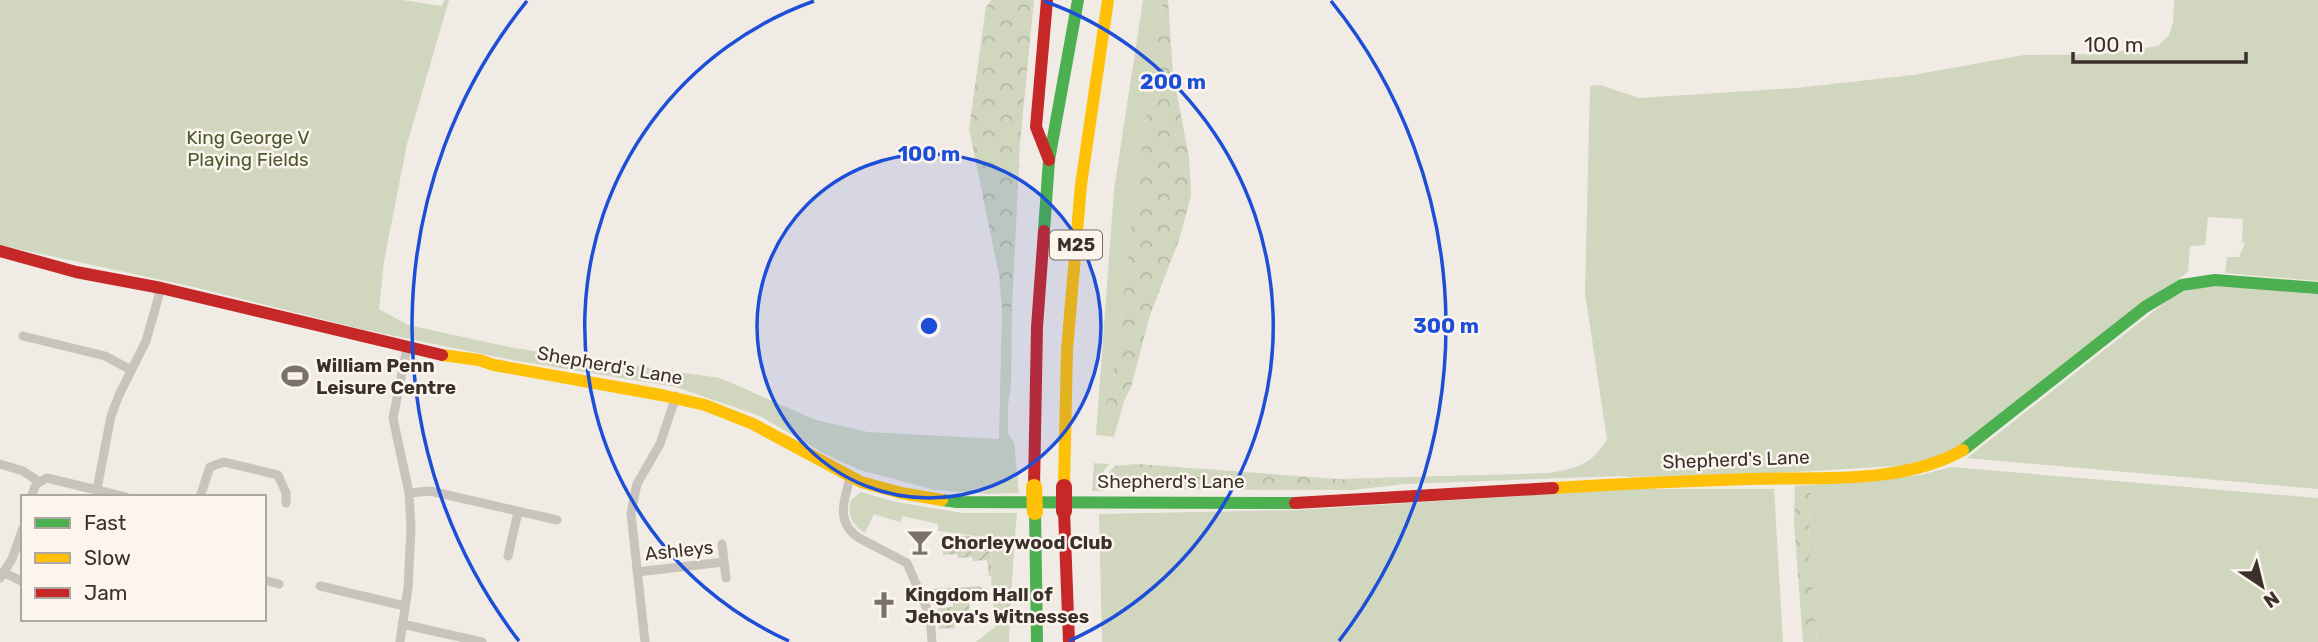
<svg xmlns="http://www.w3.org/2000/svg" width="2318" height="642" font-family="Rubik,sans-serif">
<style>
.green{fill:#d1d6bf}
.forest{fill:url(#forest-crowns)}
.garden{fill:url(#garden-furrows)}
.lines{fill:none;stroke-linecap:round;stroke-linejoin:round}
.street{stroke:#c9c3be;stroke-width:9}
.fast{stroke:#4caf50;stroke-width:12}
.slow{stroke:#ffc107;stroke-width:12}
.jam{stroke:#c62828;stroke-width:12}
.slow-bridge{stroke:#ffc107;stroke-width:16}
.jam-bridge{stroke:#c62828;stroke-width:16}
.ring{fill:none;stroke:#1d4ed8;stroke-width:3.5}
.labels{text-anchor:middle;stroke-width:5;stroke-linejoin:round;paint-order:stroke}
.shield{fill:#fbf5ee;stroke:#756b66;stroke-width:2}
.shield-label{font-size:18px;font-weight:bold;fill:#3b302b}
.park-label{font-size:19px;fill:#4a5a2e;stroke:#fbf5ee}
.poi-label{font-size:19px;font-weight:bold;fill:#3b302b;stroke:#fbf5ee;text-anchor:start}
.street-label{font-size:19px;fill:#3b302b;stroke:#fbf5ee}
.centre{fill:#1d4ed8;stroke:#fbf5ee;stroke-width:3.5}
.ring-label{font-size:21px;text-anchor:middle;font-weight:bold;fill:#1d4ed8;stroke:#fbf5ee;stroke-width:5;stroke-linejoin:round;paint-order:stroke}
</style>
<defs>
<pattern id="forest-crowns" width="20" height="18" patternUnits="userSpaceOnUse" patternTransform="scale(1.75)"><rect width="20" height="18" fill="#d1d6bf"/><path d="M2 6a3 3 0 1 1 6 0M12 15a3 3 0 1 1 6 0" fill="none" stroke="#b4b8a4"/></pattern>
<pattern id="garden-furrows" width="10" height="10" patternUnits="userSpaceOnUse" patternTransform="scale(1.75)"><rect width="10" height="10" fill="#d1d6bf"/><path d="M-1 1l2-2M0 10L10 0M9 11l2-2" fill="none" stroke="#b4b8a4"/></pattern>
</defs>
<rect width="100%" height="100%" fill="#f0ebe5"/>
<path class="green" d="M0,0H402L442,6L444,0H449L407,144L384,261L379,309L408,325L514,348L720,378L816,420L868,432L999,439L1002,308L1012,307L1011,385L1008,405V433L1014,443L1019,493L989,494L935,490L860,470L825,454L760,416L676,387L512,360L361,329L194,287L0,245Z
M1143,0H1163L1135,195L1112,388L1098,427L1124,401L1114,437L1096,435L1114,190Z
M2174,0H2318V281L2225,273L2227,257H2239L2245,243L2242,242L2243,219L2208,217L2205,245L2190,246L2188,272L1973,437L1942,455L1911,465L1796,472L1630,477L1620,476L1405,484L1337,479L1548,473C1576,469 1592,465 1607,439L1585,293L1590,86L1600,85L1639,98L1796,88L1913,75L2024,55L2102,54L2158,46L2169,35L2173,23Z
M2207,286L2318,290V489L1967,458L2168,300L2184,292Z
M1094,463L1109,464L1104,471V491H1092Z
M1950,467L2318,498V642H1817L1808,544L1811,485L1921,475Z
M1627,489H1774L1783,642H1102L1099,514L1299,510Z
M861,492L896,502L962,513H1017C1013,555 1011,599 1009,642H976L995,627L991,576L992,538L938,531V524L903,516L900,522L874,514L865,533C852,525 847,515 851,500Z"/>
<path class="forest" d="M992,0H1034L1020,143L1012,307L1002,308L999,275L969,129L986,7Z
M1163,0H1168L1173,74L1189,157L1191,196L1179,240L1150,315L1131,387L1124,401L1097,429L1112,387L1135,195Z
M1136,464L1405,484L1352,490L1109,489V472L1115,466Z
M1811,485L1808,544L1817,642H1803L1794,523L1795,486Z"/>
<path class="garden" d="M941,534L992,538L991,576H989L987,560L973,561L972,557L958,558L957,554L943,555Z
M969,599L970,622L955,623V628L939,629L938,608L953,607V600Z"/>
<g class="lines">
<path class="street" d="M23,336L105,356L131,370
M0,464L23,471L38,481
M850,478C844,501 835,522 859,538L907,563L930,616L932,642
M97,489L111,416L119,395L146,341L161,288
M409,493L430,491L557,520
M31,497L36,484L47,478L126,497
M200,497L210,467L224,462L278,475L286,493V503
M722,544L726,578
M508,556L518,512
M3,572L23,582
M637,572L724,562
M0,578L12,559L23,528
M264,580L279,584
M320,586L405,606
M921,594L979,591
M402,624L482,642
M400,642L408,588L411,528L409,493L393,418L407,348
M645,642L631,513L637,484L660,444L676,396"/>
<path class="fast" d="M1044,231L1049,160L1078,0
M1963,450L2145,307L2182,285L2215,280L2318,288
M942,500L957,502L1295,503
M1035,512L1037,642"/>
<path class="slow" d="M442,355L479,360L494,365L661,395L705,405L753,424L861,482L901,493L942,500
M1064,487L1067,350L1081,185L1108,0
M1553,488C1618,484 1684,481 1749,479C1817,477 1902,485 1963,450"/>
<path class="jam" d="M1047,0L1036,127L1049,160
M0,251L76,272L161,288L442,355
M1034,487L1037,327L1044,231
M1295,503L1553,488
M1064,511L1069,642"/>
<path class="slow-bridge" d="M1034,487L1035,512"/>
<path class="jam-bridge" d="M1064,487V511"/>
</g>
<circle cx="929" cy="326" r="172" fill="#1d4ed8" fill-opacity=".12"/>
<g class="ring">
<circle cx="929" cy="326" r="172"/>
<path d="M789 641A345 345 0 0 1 814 1M1044 1A345 345 0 0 1 1069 641"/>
<path d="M519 641A517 517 0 0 1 527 1M1331 1A517 517 0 0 1 1339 641"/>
</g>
<defs>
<symbol id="stadium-bare" viewBox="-9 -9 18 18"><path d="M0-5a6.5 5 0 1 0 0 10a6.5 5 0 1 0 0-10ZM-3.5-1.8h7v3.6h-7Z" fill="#7a716c" stroke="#fbf5ee" stroke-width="2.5" paint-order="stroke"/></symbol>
<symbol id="bar-bare" viewBox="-9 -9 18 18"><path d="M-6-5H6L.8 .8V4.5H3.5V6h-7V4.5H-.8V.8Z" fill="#7a716c" stroke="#fbf5ee" stroke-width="2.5" paint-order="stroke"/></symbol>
<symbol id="church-bare" viewBox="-9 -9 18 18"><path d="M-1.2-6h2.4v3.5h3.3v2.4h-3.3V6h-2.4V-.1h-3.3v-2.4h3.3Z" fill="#7a716c" stroke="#fbf5ee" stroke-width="2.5" paint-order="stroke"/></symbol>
</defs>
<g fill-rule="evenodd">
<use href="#stadium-bare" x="276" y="357" width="38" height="38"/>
<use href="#bar-bare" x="901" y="523" width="38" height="38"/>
<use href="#church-bare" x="865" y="586" width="38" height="38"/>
</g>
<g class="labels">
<rect class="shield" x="1050" y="230.5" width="52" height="29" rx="5"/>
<g class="shield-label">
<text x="1076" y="251">M25</text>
</g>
<g class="park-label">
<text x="248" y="144">King George V<tspan x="248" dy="22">Playing Fields</tspan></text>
</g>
<g class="poi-label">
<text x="316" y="372">William Penn<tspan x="316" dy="22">Leisure Centre</tspan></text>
<text x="941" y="549">Chorleywood Club</text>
<text x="905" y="601">Kingdom Hall of<tspan x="905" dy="22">Jehova's Witnesses</tspan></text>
</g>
<g class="street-label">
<text transform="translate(610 365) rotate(10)" y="7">Shepherd's Lane</text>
<text transform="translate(1736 459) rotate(-2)" y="7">Shepherd's Lane</text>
<text x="1171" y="488">Shepherd's Lane</text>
<text transform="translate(679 550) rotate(-6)" y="7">Ashleys</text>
</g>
</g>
<circle cx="929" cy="326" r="10" class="centre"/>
<g class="ring-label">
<text x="1173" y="89">200 m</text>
<text x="929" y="161">100 m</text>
<text x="1446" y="333">300 m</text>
</g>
<rect x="21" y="495" width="245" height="126" fill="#fbf5ee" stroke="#aea6a0" stroke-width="2"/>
<rect x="35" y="518" width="35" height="10" fill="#4caf50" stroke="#aea6a0" stroke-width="2"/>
<text x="84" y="530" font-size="21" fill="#3b302b">Fast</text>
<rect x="35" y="553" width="35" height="10" fill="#ffc107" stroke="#aea6a0" stroke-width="2"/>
<text x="84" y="565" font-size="21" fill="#3b302b">Slow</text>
<rect x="35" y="588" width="35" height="10" fill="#c62828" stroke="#aea6a0" stroke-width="2"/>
<text x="84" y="600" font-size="21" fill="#3b302b">Jam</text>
<g transform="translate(2262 586) rotate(145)" stroke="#fbf5ee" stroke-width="5" paint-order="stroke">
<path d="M0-5L12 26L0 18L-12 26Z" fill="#3b302b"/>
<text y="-10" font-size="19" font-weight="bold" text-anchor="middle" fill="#3b302b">N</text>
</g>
<path d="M2073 52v10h173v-10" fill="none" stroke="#3b302b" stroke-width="3.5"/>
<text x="2084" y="52" font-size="21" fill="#3b302b" stroke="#fbf5ee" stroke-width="5" paint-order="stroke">100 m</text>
</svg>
